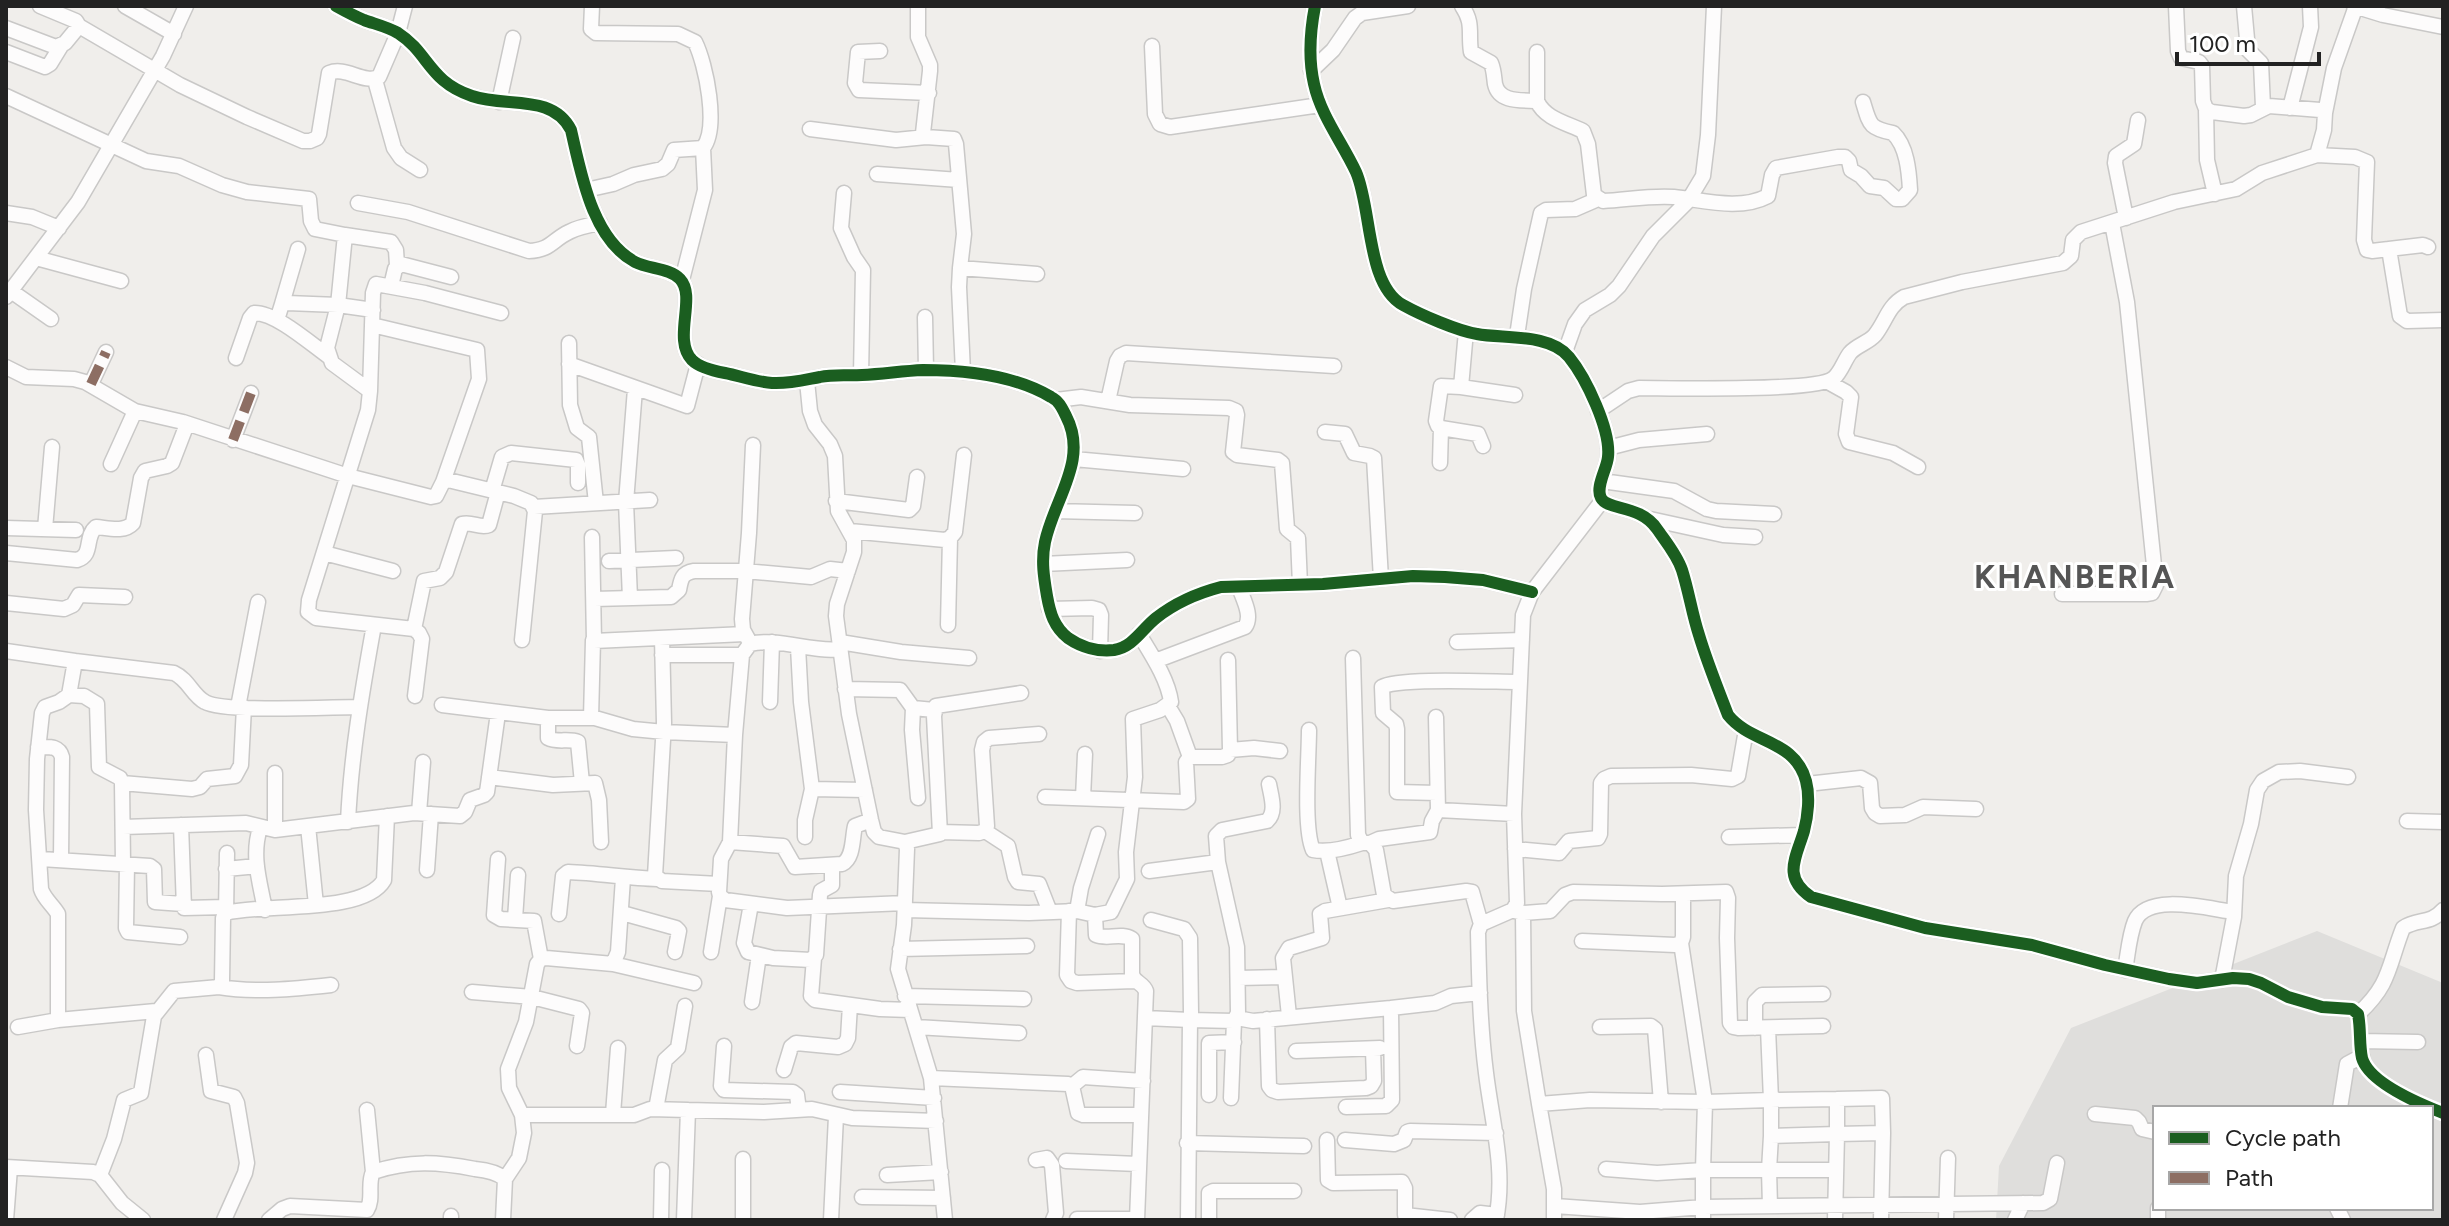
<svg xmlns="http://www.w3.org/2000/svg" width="2449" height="1226" font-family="Figtree,sans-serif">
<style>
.residential{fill:#dfdedc;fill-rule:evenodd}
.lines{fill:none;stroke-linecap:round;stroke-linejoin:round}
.minor-casing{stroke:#c9c8c7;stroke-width:17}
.minor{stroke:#fdfcfc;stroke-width:14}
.quiet{stroke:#8d6e63;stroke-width:10;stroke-dasharray:20 10;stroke-linecap:butt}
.cycleway-casing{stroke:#fff;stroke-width:17}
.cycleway{stroke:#1b5e20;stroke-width:12}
.labels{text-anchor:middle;stroke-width:6;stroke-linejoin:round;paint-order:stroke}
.district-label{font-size:32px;font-weight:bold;letter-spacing:2px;fill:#555;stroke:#fff}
</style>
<rect width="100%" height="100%" fill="#f0eeeb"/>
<path class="residential" d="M2317,931L2443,983V1220H1996L1999,1166L2071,1028ZM2155,1108H2431V1208H2155Z"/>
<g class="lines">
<defs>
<path id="minor" d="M40,6L76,21L79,26L180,85L247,117L303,141H310L317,138L319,134L329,73C346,66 363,84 379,77L398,33L405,6
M125,6L174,34
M336,6C345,11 354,16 364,20C375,24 388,27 398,33C429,53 429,82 472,96C506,108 552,93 571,130C581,173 592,239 635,262C648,269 670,268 680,279C697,297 672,339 692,360C700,368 714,371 725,373C740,376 757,382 772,383C789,384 804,380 820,377C834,374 848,376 862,375C883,374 902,371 923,370C966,370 1014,375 1051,397C1059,401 1062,408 1066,416C1089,460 1054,499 1045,542C1041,561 1044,578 1047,596C1050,613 1054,627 1068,638C1081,647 1098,652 1114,650C1133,647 1142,629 1156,618C1175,603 1198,593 1221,587L1323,584L1413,576L1445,577L1483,580L1532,592
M918,6V37L930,65V71L923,133L926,137L954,139L956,144L964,234L960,268
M1315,6C1310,32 1308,58 1314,84C1321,116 1342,142 1356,172C1372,208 1366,285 1403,305C1421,315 1458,331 1477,334C1503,339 1550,333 1569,357C1586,378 1611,430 1608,457C1607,469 1595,487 1601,498C1608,511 1640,504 1657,529C1666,542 1677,555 1682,570C1689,592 1692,614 1699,635C1707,662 1718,689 1728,715C1751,744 1795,739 1806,781C1810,796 1808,816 1804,831C1796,858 1782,877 1811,897L1925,928L2032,945L2105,965L2169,979L2197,983L2233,978L2249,979L2261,983L2288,997L2322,1007L2352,1009L2358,1014C2361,1029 2359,1044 2362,1058C2369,1083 2420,1104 2443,1113
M1462,6C1474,24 1468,32 1471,52L1491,63C1494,70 1494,77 1495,84C1499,103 1522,100 1537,101
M2244,6L2248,50L2261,63L2263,107
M2354,6L2383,15L2443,27
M6,28L56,47L65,43L79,26
M1152,46L1155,114L1160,124L1170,127L1320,105
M880,51L858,52L855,83L859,90L929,93
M6,52L45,67L50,64L61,46
M1537,52V101C1545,119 1567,123 1583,131L1588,144L1594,195L1603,201C1626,200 1651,195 1674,197C1703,200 1740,211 1768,196L1772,175L1776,168L1838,157H1845L1849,161L1851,170L1861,176L1870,186L1884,188L1896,199H1902L1910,190C1909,172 1907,146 1893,133C1869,128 1870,125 1863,102
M1311,71L1333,50L1355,18L1362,13L1408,6
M375,80L394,148L401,158L420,170
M6,96L146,161L179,166L222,185L247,192L309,199L311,221L315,229L345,235L338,305L327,348L332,363L370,391L368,410L309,600L308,612L316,618L414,629L419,633L422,639L415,696
M499,102L513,38
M2290,108L2311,27L2310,6
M2206,109L2207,160L2215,194
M2325,113L2334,68L2356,6
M810,129L896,140L926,137
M2317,155L2355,157L2367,162L2364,240L2367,250L2372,251L2423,245L2428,247
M877,174L959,180
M586,190L613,184L634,175L662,169L668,164L674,150L703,148C719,128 706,64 695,42L678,34L596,33L591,29L592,6
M844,193L841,228L854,257L863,270L861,375
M358,203L408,212L529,251C551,250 552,240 569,232C578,227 589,225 600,223
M6,213L32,217L59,228
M2126,218L2115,163L2116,156L2134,144L2138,120
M345,235L391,242L396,250L397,265
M2389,249L2400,316L2407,321L2443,320
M36,258L121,281
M682,280L705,190L703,148
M391,286L395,269L401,264L451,277
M11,291L51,319
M6,297L78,202L163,56L186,6
M282,304L298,249
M925,317L926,370
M277,320L282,304L287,303L338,305L373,310
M372,325L477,350L479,379L443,482
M1517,336L1524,289L1541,213L1546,210L1575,209L1598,199
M569,343L570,405L577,428L589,437L596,503
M1565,352L1575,324L1585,310L1610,295L1619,286L1653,236L1688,201L1703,176L1708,135L1714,6
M236,358L250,318L254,313C275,312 311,344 328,356
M569,364L687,406L698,364
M6,367L26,377L74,379L85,382L135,411L183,422L348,476L431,497L436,496L443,482L448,480L514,496L531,503L535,511L522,640
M963,372L959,287L960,268L1037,274
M807,381L810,411L815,425L830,444L835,456L838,511L854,540V552L837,604L836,616L849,714L871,820L874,832L879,837L905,842L907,849L904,925L898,969L931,1078L945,1220
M1828,382L1846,392L1851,397L1846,434L1849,442L1893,453L1918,467
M91,384L106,352
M1461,387L1466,331
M370,391L373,293L376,284L425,293L501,313
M1056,400L1081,397L1130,405L1229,408L1236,411L1237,415L1233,452L1237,455L1278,460L1282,463L1287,529L1298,538L1300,585
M1108,401L1117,361L1120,356L1126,353L1334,366
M1598,411L1628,391L1639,388C1669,388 1818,392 1834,378C1841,372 1844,361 1850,353C1857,345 1868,343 1875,335C1886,321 1888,306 1904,297L1962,282L2063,263L2071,256L2073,240L2081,232L2174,202L2236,189L2262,173L2317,155L2324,130L2325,113L2320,110L2269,106L2251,115L2244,116L2212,112L2206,109L2203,101L2202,66L2199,62L2181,58L2178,51L2176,6
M1325,432L1345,434L1354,453L1370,456L1374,458L1381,579
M233,440L251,393
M1483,446L1478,434L1441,428L1438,426L1436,421L1441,386L1461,387L1515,395
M1608,448L1639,440L1707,434
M1074,459L1183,469
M1440,463L1441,428
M111,464L135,411
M1602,481L1674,491L1707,509L1716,511L1774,514
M492,491L502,457L511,453L576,460L578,465V483
M836,501L909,510L913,506L917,477
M534,507L650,500
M1055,511L1135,513
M1650,519L1723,535L1755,537
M6,528L76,530
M45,529L52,447
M850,531L945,540L950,538L955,532L964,455
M592,537L594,641L745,634
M6,553L77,560C94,555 84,537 96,527C108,528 124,533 133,523L141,478L145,471L167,466L172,463L187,424
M324,553L393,571
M609,561L676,558
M1043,564L1127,560
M2062,594H2146L2152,593L2156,585L2127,302L2112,223
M630,598L626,502L635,389
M594,599L671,597L679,590C681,579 682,573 694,571H745L811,577L830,569L848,571
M6,603L64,609L73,605L79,595L125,597
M1049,609L1092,608L1099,610L1101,615L1100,651
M948,625L950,538
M414,629L424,581L440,578L446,572L462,524C472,521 480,529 489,525L498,492
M662,638L664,723L655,876L662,881L719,884
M748,639L743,630L742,619L749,533L753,445
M840,642L901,652L969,658
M1457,642L1522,640
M798,647L801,702L812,789L865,790
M841,649C811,653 780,637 750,644L742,655L735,735L730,842L721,859L719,892L720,896L725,900L787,908L905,903
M6,651L75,661L69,695L59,702L45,707L42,713L37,759L36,810L41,889C44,899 53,905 58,914V1020L18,1027
M662,655H742
M1353,658L1358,835L1362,843H1370L1376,850L1384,895L1393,901L1466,891L1472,892L1481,924
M75,661L174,673C189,680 192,695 205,702C224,713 331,707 359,707
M1155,661L1245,627C1253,616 1243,599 1239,587
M845,689L900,690L913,708L934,710
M69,695L84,696L97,704L99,767L120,778L122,783L123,864
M770,702L772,642
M442,705L548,718H595L633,729L664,732L735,735
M1168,706L1177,721L1190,757
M238,707L258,602
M913,708L912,730L918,798
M1436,717L1438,810L1514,814
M548,718V738C557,743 569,738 578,742L582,783
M591,718L593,640
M1309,730C1309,757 1303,828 1313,850C1329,853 1347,848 1362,843
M38,747C48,747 59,745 62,757L61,860
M1230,750L1254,748L1280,751
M275,773V830
M489,777L553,785L595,783L599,800L601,842
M122,783L192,789L200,787L207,779L235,776L241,765L244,707
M1807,784L1861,778L1870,783L1872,808L1875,813L1880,816L1905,815L1923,807L1976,809
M1437,793L1397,792V729L1396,724L1383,713L1382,687C1398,677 1493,682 1519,682
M1045,797L1184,802L1188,799L1186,762L1190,757H1222L1228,755L1230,750L1228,660
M1083,798L1085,754
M419,813L423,762
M2407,821L2443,822
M348,822C351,756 362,691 374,625
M181,825L184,908L226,907
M308,826L316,905
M123,827L246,823L275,830L414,813L460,816L465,812L470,800L484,795L487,792L498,713
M260,828C251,856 260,882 265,910
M985,831L1008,846L1015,877L1018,882L1039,884L1050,912
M940,832L979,833L985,831L987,826L982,750L984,742L989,738L1039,734
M805,837V820L812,789
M1729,837L1803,835
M730,842L783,846L795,867L842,864C854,858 852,838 855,826L871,820
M905,842L940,834L934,716L936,706L1021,693
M1370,843L1379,839L1430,832L1432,821L1438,810
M1515,849L1559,853L1569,841L1598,838L1600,834L1601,783L1604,779L1611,776L1691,775L1732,779L1738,776L1746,730
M1327,851L1340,908
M41,859L150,866L154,869L155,902L183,904
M498,859L494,915L501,919L534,921L541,959
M127,864L126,928L128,932L180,937
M226,869L257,866
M427,870L431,814
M1149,871L1218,862
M751,904L744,943L748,952L773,958L811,960L816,955L820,895L821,891L832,885V865
M905,910L1029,913L1077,911L1095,915
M1069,911L1067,975L1071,981L1077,983L1134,981
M1077,911L1081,888L1098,834
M1514,911L1523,913L1550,911L1565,895L1573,892L1662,894L1726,892L1728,898L1727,938L1730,1023L1733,1027L1738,1028L1823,1026
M226,913L227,853
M622,913L676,928L679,931L675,952
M1523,913L1524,1011L1539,1104L1590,1100L1705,1102L1771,1100V1136L1837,1134L1835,1220
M559,914L563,876L568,872C598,873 627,878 657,879
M515,919L518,875
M1582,941L1675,945L1681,943L1683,937V894
M1681,943L1705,1102L1703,1170H1769L1771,1136
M900,949L1027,946
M711,952L720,896
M814,958L811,996L815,1000L880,1009L910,1010
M613,964L694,983
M2125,970C2128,954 2129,936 2135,921C2148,892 2209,909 2234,912
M1238,978L1285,977
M2222,980L2234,917L2236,876L2251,824L2257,790L2263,781L2279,772L2300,771L2348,777
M219,987C255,993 294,989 331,985
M472,992L532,997L579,1009L582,1013L577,1046
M905,996L1024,999
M752,1002L759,955
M2358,1014C2391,984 2388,966 2403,928C2418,918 2430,925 2443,910
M1289,1016L1283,958L1289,948L1322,938L1320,914L1325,911L1388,900
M1145,1018L1190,1020L1191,1013L1190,938L1184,929L1151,920
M1237,1018L1253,1021L1391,1008
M1267,1019L1269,1086L1272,1090L1278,1092L1366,1088L1371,1086L1374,1081L1373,1049
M58,1020L156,1011
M916,1027L1019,1033
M1600,1027L1651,1026L1655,1029L1661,1102
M1755,1028V1002L1762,995L1823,994
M1768,1028L1771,1100L1837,1099V1134L1883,1133L1881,1220
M2360,1041L2418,1042
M724,1046L721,1086L724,1090L793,1092L797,1095L799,1110
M1296,1051L1380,1048
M206,1055L211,1091L234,1097L237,1103L247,1163L245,1173L224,1220
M784,1070L791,1047L796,1043L838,1047L845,1044L848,1038L850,1005
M931,1078L1068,1084L1072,1086L1078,1113L1083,1115H1141
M1072,1086L1083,1077L1143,1081
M840,1092L934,1098
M1209,1095V1043L1234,1042
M1231,1098L1234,1021
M1837,1099L1882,1098L1883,1133
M1539,1104L1554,1189V1220
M1346,1107L1386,1106L1392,1100L1391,1008L1435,1003L1451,996L1480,993
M2340,1108L2347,1064L2362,1056
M656,1109L665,1060L678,1048L685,1006
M367,1110L373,1172
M613,1114L618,1048
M2095,1114L2135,1118L2139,1122L2142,1129L2155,1132
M522,1115H634L650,1109L764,1112L812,1109L852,1118L936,1121
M1327,1140L1328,1180L1333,1183L1402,1182L1405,1188V1215L1450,1220
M1345,1140L1394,1144L1404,1140L1407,1132L1410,1131L1496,1133
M1187,1143L1304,1146
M1036,1160L1047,1158L1052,1165L1056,1213L1053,1220
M1066,1161L1138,1164
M6,1167L93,1172L100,1175L122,1203L143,1220
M1606,1169L1657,1173L1703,1170V1220
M100,1175L114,1139L124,1100L141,1093L154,1016L174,991L219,987L222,981L223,918L226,913C262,903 364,915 384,880L387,816
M887,1175L941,1172
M505,1179L519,1158L524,1133L522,1115L509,1088L508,1069L526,1022L537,964L541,959L546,958L613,964L618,952L623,878
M862,1197L943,1198
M1555,1206L1640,1212L1703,1207L2043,1203L2050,1199L2057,1163
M1770,1206L1769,1170H1836
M2337,1208L2343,1220
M451,1216V1220
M1077,1219H1137
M6,1220L10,1168
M269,1220L282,1209L290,1206L367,1210C374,1199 367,1184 373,1172C410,1160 438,1162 475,1169C485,1170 497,1172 505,1179L503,1220
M661,1220L662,1170
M684,1220L688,1110
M743,1220V1159
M831,1220L836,1116
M1137,1220L1146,991C1143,983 1135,983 1132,975V939C1121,932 1107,940 1096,935L1095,915L1111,912L1127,879L1126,852L1135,777L1133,719L1160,710L1171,702C1168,679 1151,654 1139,634
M1188,1220L1190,1020L1234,1021L1238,1013L1237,947L1218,862L1216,836L1222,830L1267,821C1277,812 1271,796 1269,784
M1209,1220V1193L1213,1191H1294
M1472,1220L1480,1213L1497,1215
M1496,1220C1506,1169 1492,1123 1486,1073C1480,1026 1479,979 1478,932L1481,924L1513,910L1517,903L1514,814L1523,615L1532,592L1602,501
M1946,1220L1948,1158
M2015,1220L2023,1203
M2158,1220V1208"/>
</defs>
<use href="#minor" class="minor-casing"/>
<use href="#minor" class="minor"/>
<path class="quiet" d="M91,384L106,352
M233,440L251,393"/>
<defs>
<path id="cycleway" d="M336,6C345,11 354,16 364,20C375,24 388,27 398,33C429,53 429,82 472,96C506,108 552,93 571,130C581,173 592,239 635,262C648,269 670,268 680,279C697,297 672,339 692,360C700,368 714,371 725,373C740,376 757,382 772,383C789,384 804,380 820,377C834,374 848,376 862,375C883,374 902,371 923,370C966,370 1014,375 1051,397C1059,401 1062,408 1066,416C1089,460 1054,499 1045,542C1041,561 1044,578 1047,596C1050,613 1054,627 1068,638C1081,647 1098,652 1114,650C1133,647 1142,629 1156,618C1175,603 1198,593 1221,587L1323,584L1413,576L1445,577L1483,580L1532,592
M1315,6C1310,32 1308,58 1314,84C1321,116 1342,142 1356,172C1372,208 1366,285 1403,305C1421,315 1458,331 1477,334C1503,339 1550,333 1569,357C1586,378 1611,430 1608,457C1607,469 1595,487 1601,498C1608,511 1640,504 1657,529C1666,542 1677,555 1682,570C1689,592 1692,614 1699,635C1707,662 1718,689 1728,715C1751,744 1795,739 1806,781C1810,796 1808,816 1804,831C1796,858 1782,877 1811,897L1925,928L2032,945L2105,965L2169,979L2197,983L2233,978L2249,979L2261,983L2288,997L2322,1007L2352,1009L2358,1014C2361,1029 2359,1044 2362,1058C2369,1083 2420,1104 2443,1113"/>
</defs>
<use href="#cycleway" class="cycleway-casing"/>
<use href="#cycleway" class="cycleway"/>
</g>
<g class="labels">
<g class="district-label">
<text x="2075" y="588">KHANBERIA</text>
</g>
</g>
<rect width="2449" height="1226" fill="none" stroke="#222222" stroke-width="16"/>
<rect x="2153" y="1106" width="280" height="104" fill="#ffffff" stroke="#a7a7a7" stroke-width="2"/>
<rect x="2169" y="1132" width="40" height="12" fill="#1b5e20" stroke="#a7a7a7" stroke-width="2"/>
<text x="2225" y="1146" font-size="24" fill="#222222">Cycle path</text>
<rect x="2169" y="1172" width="40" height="12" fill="#8d6e63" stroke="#a7a7a7" stroke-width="2"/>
<text x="2225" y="1186" font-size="24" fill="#222222">Path</text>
<path d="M2177 52v12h142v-12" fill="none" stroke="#222222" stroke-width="4"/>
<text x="2189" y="52" font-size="24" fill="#222222" stroke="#ffffff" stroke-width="6" paint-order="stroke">100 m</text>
</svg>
